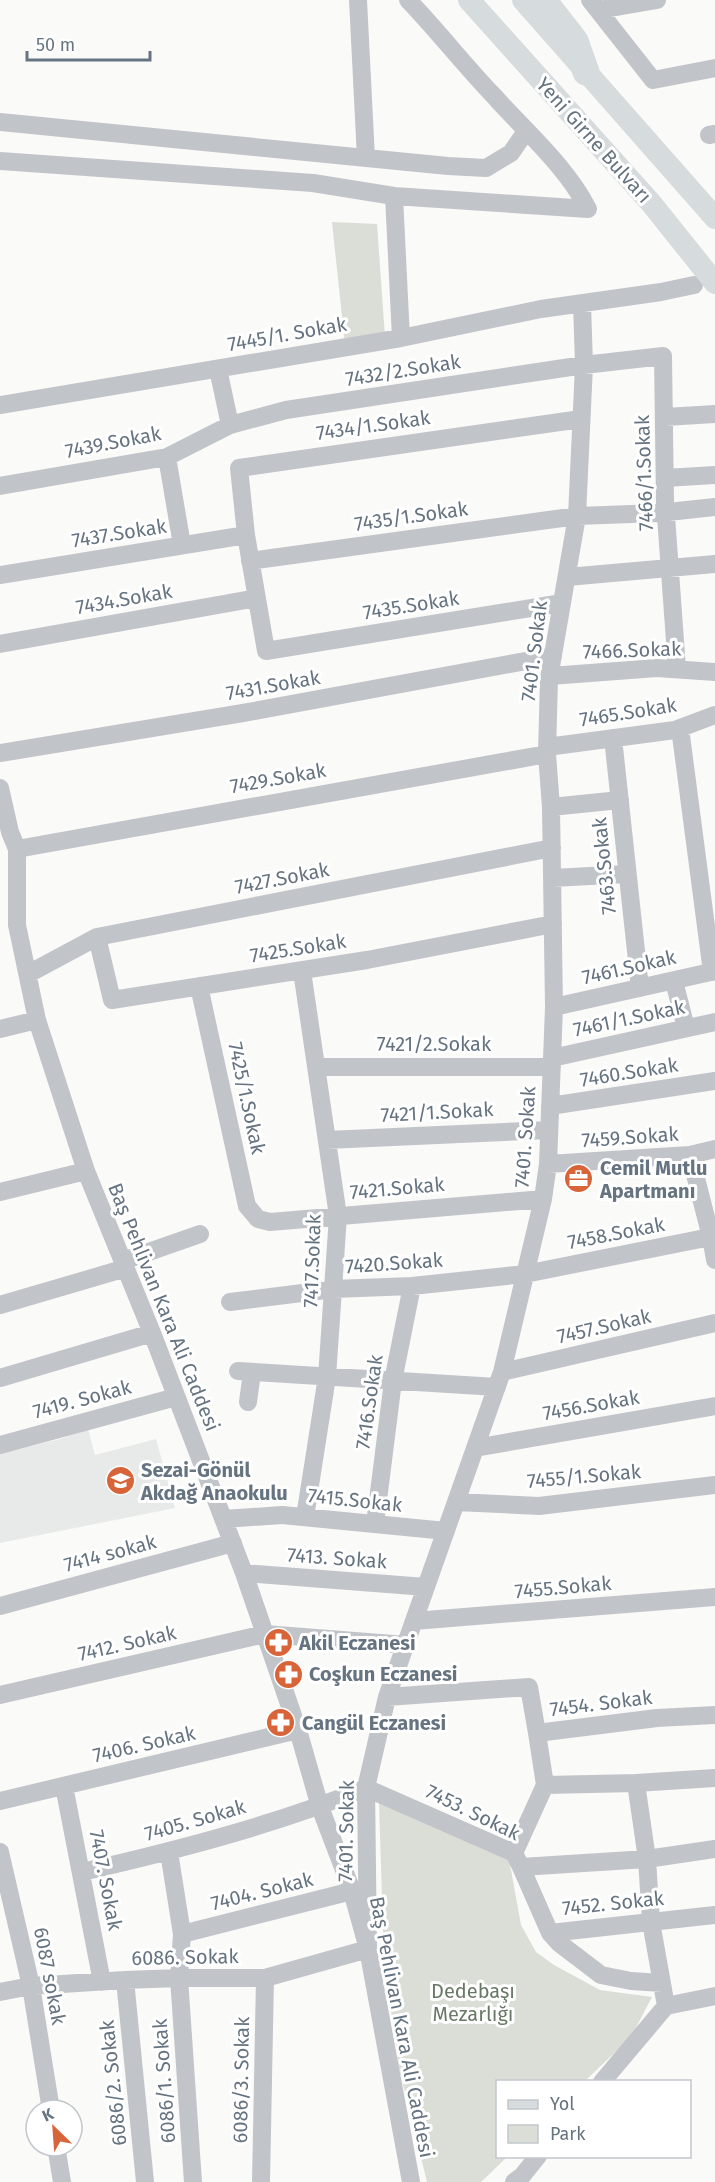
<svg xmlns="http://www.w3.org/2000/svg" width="715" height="2182" font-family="'Fira Sans',sans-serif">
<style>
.built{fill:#e8e9e9}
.green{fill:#daded7}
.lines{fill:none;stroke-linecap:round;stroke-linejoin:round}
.minor{stroke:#c1c5c9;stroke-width:18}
.major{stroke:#d6dbde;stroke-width:22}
.highway{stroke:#d6dbde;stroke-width:27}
.labels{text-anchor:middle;stroke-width:6;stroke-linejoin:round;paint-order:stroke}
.street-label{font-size:20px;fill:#667481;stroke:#fff}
.poi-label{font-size:20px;font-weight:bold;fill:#667481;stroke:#fff;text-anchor:start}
.park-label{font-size:20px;fill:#687965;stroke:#fff}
</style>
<rect width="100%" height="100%" fill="#fafaf8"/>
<path class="built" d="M88,1429L95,1455L156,1439L175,1508L0,1543V1454L60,1439Z"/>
<path class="green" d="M332,222L377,224L385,337L345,345Z
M379,1803L509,1859L521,1925L536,1952L554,1965L600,1990L652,1997L631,2037L585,2081L498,2082V2156L507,2157L481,2182H427L399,2068L384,1961Z"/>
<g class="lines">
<path class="minor" d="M358,0L366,158
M590,0L653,80L715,68
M599,10L657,0
M0,122L448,166L486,168L511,153L526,131
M709,135L715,134
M0,161L313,183L394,196L588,209C566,166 526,132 494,96C464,65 438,31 408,0
M394,196L401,338
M218,369L230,425
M0,405L401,338L541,309L661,292L694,285
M665,417L715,414
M167,457L182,545
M665,478L715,475
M0,486L167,457L230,425L286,410L584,365L663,356L665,502L677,669
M250,561L577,516L659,513L715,507
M0,575L246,535
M567,577L715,564
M562,603L266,651L246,535L239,468L581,419
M0,644L257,598
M550,676L657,668L715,672
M680,728L712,972
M613,738L640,988
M547,747L675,730L715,715
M0,753L243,713L553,656
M0,788L10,832L17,849V925L37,1020L86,1171L152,1333L244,1573L298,1730L320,1807L352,1891L368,1949L411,2182
M551,807L620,800
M17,849L547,754
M553,878L627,874
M97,937L112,1000L367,960L553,924
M302,971L338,1216L327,1377L305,1517
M28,974L97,937L552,848
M674,981L686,1028
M199,986L247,1206L258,1219L270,1222L543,1199
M554,1007L715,971
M0,1029L37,1020
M552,1058L715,1022
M316,1067H552
M550,1106L715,1081
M327,1140L549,1130
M690,1155L711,1237L715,1260
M548,1164L690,1155L715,1149
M0,1192L86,1171
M123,1261L200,1234
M230,1302L334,1289L412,1286L525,1274L715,1236
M0,1305L126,1268
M238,1371L497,1387
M502,1372L715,1323
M0,1378L152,1333
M248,1402L252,1372
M0,1445L176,1397
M475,1448L715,1406
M456,1502L539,1506L715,1485
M223,1519L282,1515L446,1531
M375,1524L393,1381L412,1286
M244,1573L426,1587
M0,1606L233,1543
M414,1621L715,1597
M0,1695L265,1634L406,1645
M387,1697L529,1687L537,1733L657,1718L715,1715
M636,1783L647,1859L651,1922L666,2006
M545,1785L636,1783L715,1778
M64,1786L102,1982
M0,1801L298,1730
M0,1852L31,1986L51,2110
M169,1852L182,1934L179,1978L193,2182
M514,1853L545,1785L537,1733
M521,1867L550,1933L715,1915
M82,1872C178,1850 274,1825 366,1788L514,1853L521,1867L647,1859L715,1849
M550,1933L559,1943L601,1975L631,1981L662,1983
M182,1934L352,1891
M125,1980L145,2182
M0,1992L31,1986L125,1980L179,1978H265L368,1949L366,1788L387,1697L502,1372L543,1199L548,1164L554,1007L551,807L547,754L549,678L577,516L584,365L582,303
M602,2082L666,2006L715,1996
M56,2146L62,2182
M261,2182L265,1978
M514,2182L522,2176L538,2156"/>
<path class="major" d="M469,0L651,203L715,283
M523,0L715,218"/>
<path class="highway" d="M543,0L575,41L586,72"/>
</g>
<defs>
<symbol id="office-disc" viewBox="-11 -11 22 22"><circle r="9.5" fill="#d8643a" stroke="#fff"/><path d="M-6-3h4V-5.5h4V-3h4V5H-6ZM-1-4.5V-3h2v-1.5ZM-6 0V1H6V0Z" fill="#fff"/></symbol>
<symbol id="school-disc" viewBox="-11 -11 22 22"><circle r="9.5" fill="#d8643a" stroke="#fff"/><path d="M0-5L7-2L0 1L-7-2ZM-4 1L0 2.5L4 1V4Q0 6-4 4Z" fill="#fff"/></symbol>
<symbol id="pharmacy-disc" viewBox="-11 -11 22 22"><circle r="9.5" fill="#d8643a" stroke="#fff"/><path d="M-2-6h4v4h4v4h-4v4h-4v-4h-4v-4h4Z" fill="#fff"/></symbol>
</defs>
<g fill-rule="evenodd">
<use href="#office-disc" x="562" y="1162" width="33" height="33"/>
<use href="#school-disc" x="104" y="1464" width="33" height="33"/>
<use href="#pharmacy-disc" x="262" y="1626" width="33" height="33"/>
<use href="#pharmacy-disc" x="272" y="1658" width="33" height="33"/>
<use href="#pharmacy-disc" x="264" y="1706" width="33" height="33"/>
</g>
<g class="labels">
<g class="street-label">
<text transform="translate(594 140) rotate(48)" y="7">Yeni Girne Bulvarı</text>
<text transform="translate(287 334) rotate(-10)" y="7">7445/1. Sokak</text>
<text transform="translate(403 370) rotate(-9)" y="7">7432/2.Sokak</text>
<text transform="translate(373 425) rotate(-8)" y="7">7434/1.Sokak</text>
<text transform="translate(113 442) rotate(-11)" y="7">7439.Sokak</text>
<text transform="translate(644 473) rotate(-92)" y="7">7466/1.Sokak</text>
<text transform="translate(411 516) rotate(-8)" y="7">7435/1.Sokak</text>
<text transform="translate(119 533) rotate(-9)" y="7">7437.Sokak</text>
<text transform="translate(124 599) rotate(-10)" y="7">7434.Sokak</text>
<text transform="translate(411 605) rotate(-9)" y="7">7435.Sokak</text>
<text transform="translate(632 650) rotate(-2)" y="7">7466.Sokak</text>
<text transform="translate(534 651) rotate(-83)" y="7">7401. Sokak</text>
<text transform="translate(273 685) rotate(-10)" y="7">7431.Sokak</text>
<text transform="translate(628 712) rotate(-9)" y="7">7465.Sokak</text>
<text transform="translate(278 778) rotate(-10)" y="7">7429.Sokak</text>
<text transform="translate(604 866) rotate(-96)" y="7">7463.Sokak</text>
<text transform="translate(282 878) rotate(-11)" y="7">7427.Sokak</text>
<text transform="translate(298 948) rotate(-9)" y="7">7425.Sokak</text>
<text transform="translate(629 967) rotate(-13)" y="7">7461.Sokak</text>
<text transform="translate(629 1018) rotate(-12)" y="7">7461/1.Sokak</text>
<text x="434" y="1051">7421/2.Sokak</text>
<text transform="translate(629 1072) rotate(-9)" y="7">7460.Sokak</text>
<text transform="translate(247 1098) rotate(78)" y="7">7425/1.Sokak</text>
<text transform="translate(437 1112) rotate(-3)" y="7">7421/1.Sokak</text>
<text transform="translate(525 1137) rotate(-86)" y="7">7401. Sokak</text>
<text transform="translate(630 1137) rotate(-4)" y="7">7459.Sokak</text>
<text transform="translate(397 1188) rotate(-5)" y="7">7421.Sokak</text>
<text transform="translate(616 1233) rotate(-11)" y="7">7458.Sokak</text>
<text transform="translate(312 1261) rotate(-88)" y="7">7417.Sokak</text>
<text transform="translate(394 1263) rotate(-4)" y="7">7420.Sokak</text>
<text transform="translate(164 1307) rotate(68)" y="7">Baş Pehlivan Kara Ali Caddesi</text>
<text transform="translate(604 1326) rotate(-13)" y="7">7457.Sokak</text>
<text transform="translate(82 1399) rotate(-15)" y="7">7419. Sokak</text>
<text transform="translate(369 1402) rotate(-82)" y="7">7416.Sokak</text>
<text transform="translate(591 1405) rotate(-10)" y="7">7456.Sokak</text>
<text transform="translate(584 1476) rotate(-5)" y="7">7455/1.Sokak</text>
<text transform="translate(355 1500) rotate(6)" y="7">7415.Sokak</text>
<text transform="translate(110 1553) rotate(-15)" y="7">7414 sokak</text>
<text transform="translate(337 1558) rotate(4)" y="7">7413. Sokak</text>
<text transform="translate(563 1587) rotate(-5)" y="7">7455.Sokak</text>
<text transform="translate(127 1643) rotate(-13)" y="7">7412. Sokak</text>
<text transform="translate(601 1703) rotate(-7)" y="7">7454. Sokak</text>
<text transform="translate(144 1744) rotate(-13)" y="7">7406. Sokak</text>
<text transform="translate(473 1812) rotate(26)" y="7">7453. Sokak</text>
<text transform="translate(195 1820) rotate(-16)" y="7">7405. Sokak</text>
<text transform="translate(346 1831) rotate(-89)" y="7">7401. Sokak</text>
<text transform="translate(106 1880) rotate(79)" y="7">7407. Sokak</text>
<text transform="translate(262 1891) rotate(-14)" y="7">7404. Sokak</text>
<text transform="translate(613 1903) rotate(-6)" y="7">7452. Sokak</text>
<text transform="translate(185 1957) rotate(-1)" y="7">6086. Sokak</text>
<text transform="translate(50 1976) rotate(79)" y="7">6087 sokak</text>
<text transform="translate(402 2027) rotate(79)" y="7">Baş Pehlivan Kara Ali Caddesi</text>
<text transform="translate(241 2080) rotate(-89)" y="7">6086/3. Sokak</text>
<text transform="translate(164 2081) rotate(-94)" y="7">6086/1. Sokak</text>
<text transform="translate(113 2083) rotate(-96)" y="7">6086/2. Sokak</text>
</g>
<g class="poi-label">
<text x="600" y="1175">Cemil Mutlu<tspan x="600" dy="23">Apartmanı</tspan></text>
<text x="141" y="1477">Sezai-Gönül<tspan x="141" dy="23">Akdağ Anaokulu</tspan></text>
<text x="299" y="1650">Akil Eczanesi</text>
<text x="309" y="1681">Coşkun Eczanesi</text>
<text x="302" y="1730">Cangül Eczanesi</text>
</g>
<g class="park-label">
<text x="473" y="1998">Dedebaşı<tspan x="473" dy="23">Mezarlığı</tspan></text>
</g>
</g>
<rect x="496" y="2080" width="195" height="78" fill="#ffffff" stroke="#c2c7cd" stroke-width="1.5"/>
<rect x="508" y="2100" width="30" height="9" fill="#d6dbde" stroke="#c2c7cd" stroke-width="1.5"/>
<text x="550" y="2110" font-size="18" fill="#667481">Yol</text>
<rect x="508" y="2125" width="30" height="18" fill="#daded7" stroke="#c2c7cd" stroke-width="1.5"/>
<text x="550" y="2140" font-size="18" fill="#667481">Park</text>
<g transform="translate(54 2128) rotate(335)"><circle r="28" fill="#ffffff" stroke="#c2c7cd" stroke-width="1.5"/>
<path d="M0-4.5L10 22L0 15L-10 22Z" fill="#d8643a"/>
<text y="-9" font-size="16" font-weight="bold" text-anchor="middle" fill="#667481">K</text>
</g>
<path d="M27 51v9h123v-9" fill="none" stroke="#667481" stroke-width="3"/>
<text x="36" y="51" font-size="18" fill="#667481" stroke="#ffffff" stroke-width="4.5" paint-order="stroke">50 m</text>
</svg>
